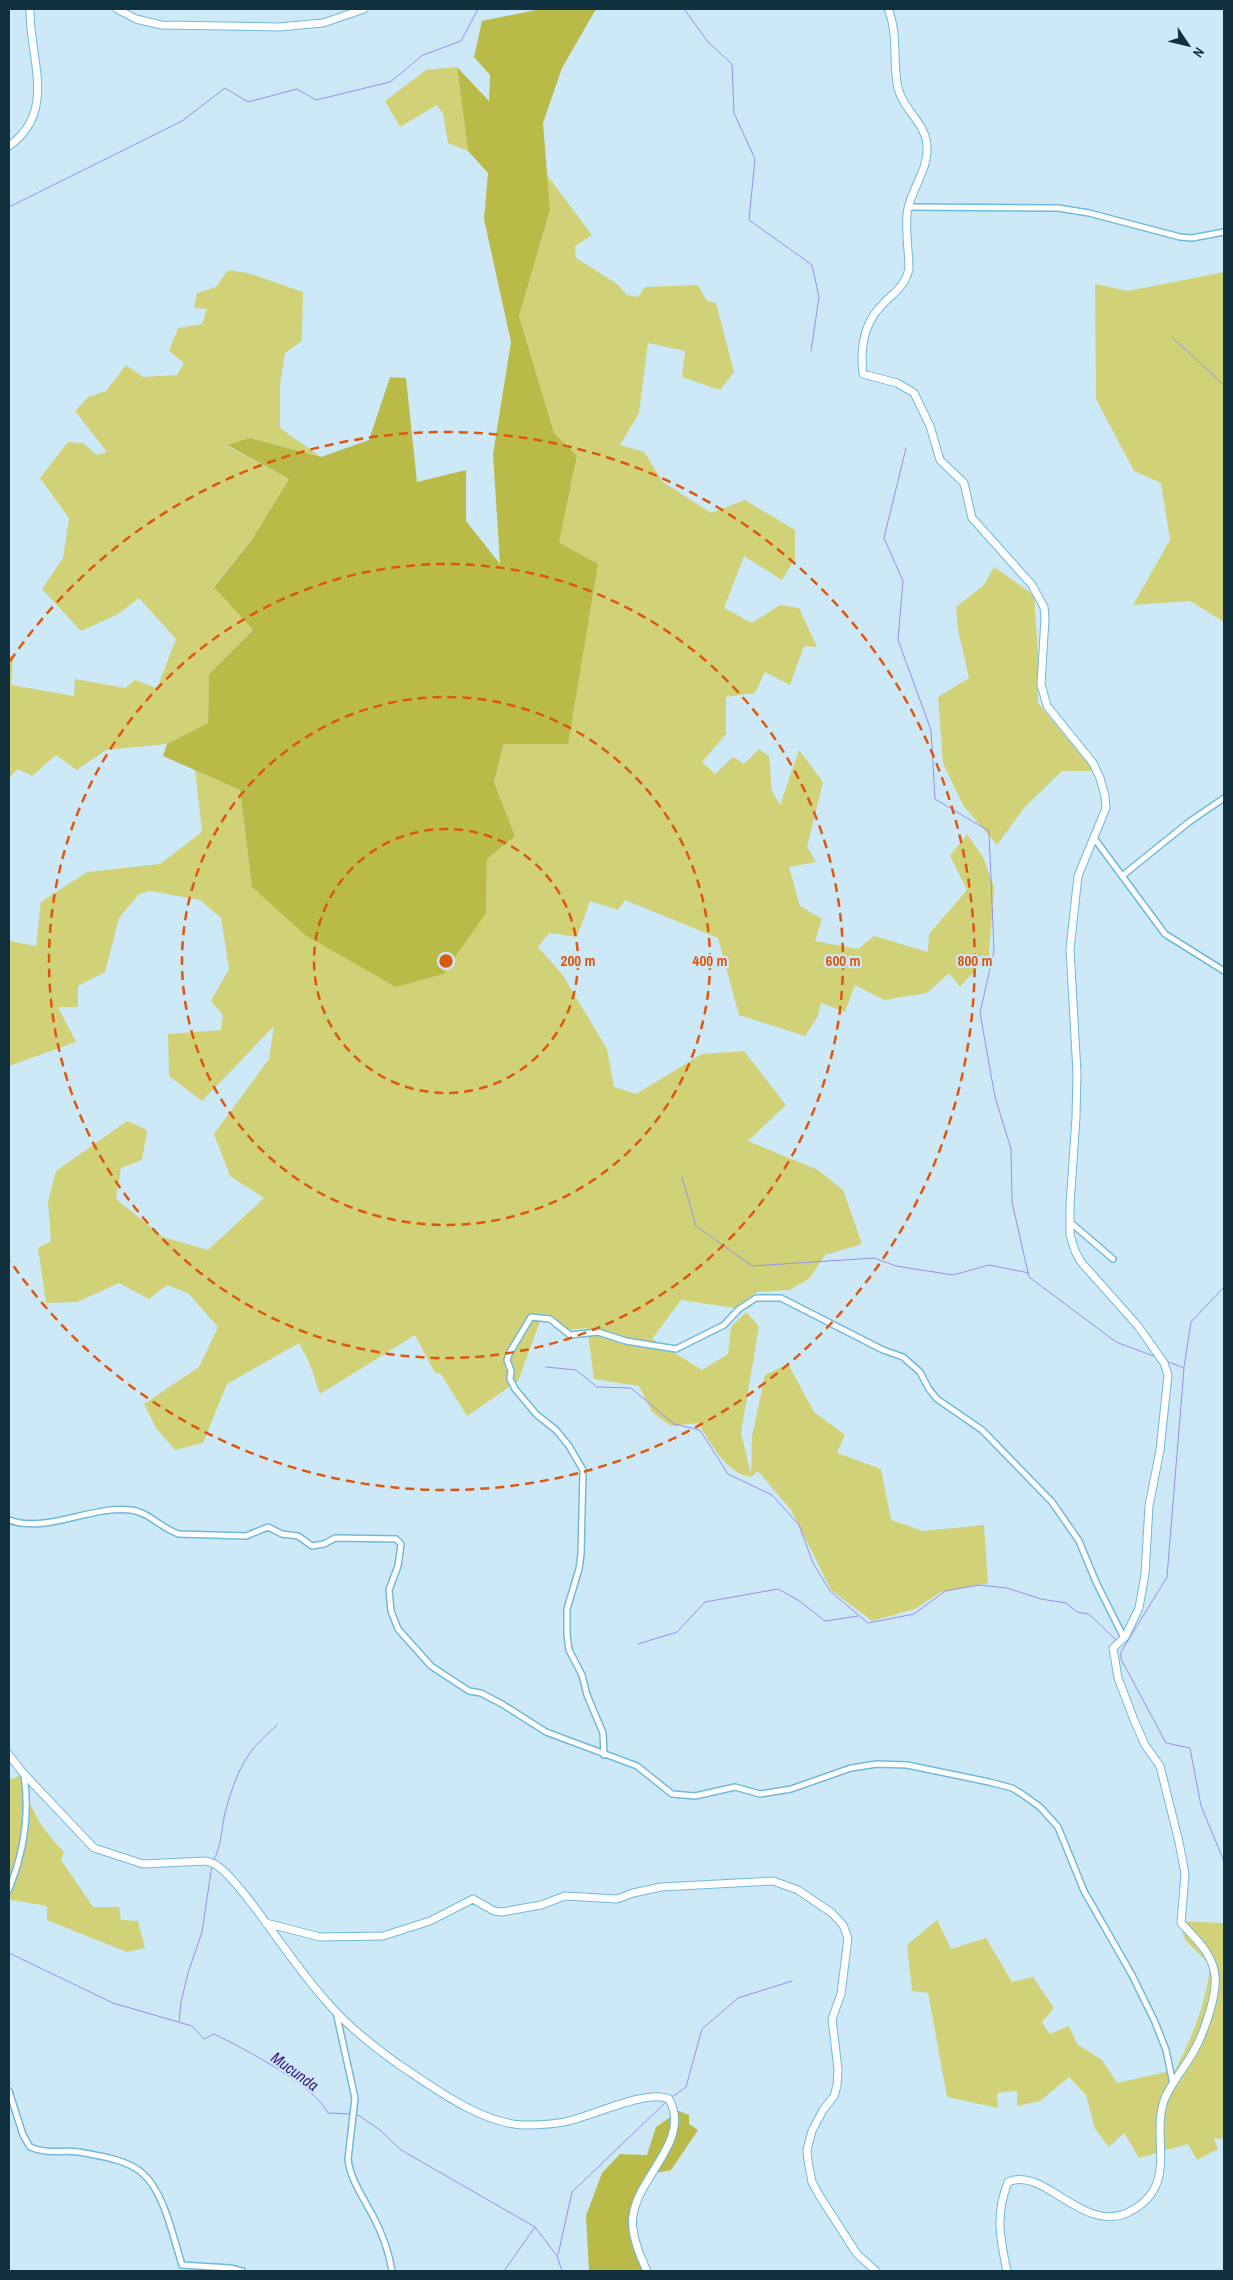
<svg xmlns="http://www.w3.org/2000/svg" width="1233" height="2280" font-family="'Archivo Narrow',sans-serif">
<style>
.green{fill:#d1d277}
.forest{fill:#baba48}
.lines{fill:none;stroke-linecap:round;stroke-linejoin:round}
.stream{stroke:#9c8eec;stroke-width:1}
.street-casing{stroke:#70b9db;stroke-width:8}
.secondary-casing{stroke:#70b9db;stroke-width:9}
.street{stroke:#fff;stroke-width:5}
.secondary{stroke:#fff;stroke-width:7}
.ring{fill:none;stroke:#dd570e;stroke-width:2.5;stroke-dasharray:9 6}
.labels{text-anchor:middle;stroke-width:4.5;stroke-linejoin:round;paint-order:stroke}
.water-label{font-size:16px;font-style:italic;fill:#3c1886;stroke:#cde9f7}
.centre{fill:#dd570e;stroke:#cde9f7;stroke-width:2.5}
.ring-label{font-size:15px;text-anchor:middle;font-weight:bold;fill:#dd570e;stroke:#cde9f7;stroke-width:4.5;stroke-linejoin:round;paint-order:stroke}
</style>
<rect width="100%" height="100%" fill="#cde9f7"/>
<path class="green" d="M457,67L468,151L448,143L443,114L437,105L400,127L385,101L426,70Z
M547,175L592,235L575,246L576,258L617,284L627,295L638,297L645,287L698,285L707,301L716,303L734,372L720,390L682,377L685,351L648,343L639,413L620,445L644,452L663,482L711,513L745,500L795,530V559L782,580L744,556L724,608L752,623L780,605L799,608L817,647L804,646L790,685L765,672L755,693L726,697V734L702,762L715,774L733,757L744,764L759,749L769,756L772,791L780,805L799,750L823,782L807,847L816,862L789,867L800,906L822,919L815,941L858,949L874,936L928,952L929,934L967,890L950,856L967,834L983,857L994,887L989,955L960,987L949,973L927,993L884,1000L855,985L845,1012L821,1003L818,1016L805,1036L739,1015L718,938L625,900L618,910L590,901L577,937L549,933L538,947L562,974L607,1049L614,1087L636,1094L702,1054L744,1051L786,1105L748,1141L818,1170L843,1190L862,1244L825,1255L809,1279L789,1290L757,1292L735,1308L681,1300L652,1339L702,1370L728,1354L731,1327L746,1312L759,1326L741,1433L751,1474L752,1436L765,1375L788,1364L814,1412L845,1435L837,1453L881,1469L891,1520L923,1531L984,1525L988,1583L941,1592L915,1609L872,1621L831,1590L791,1510L758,1471L751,1477C725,1473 711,1443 698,1423L671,1426L652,1412L639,1386L594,1379L587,1328L569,1330L542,1316L518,1381L467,1416L441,1374L435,1373L415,1335L320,1394L309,1362L299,1343L227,1384L203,1443L175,1450L156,1428L144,1404L199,1367L218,1327L188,1293L167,1285L149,1299L119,1283L77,1302L46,1303L38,1248L51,1241L48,1201L56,1171L127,1121L147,1130L142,1160L121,1168L116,1199L163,1237L208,1250L264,1198L230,1176L214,1134L269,1059L274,1026L202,1101L169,1076L168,1034L221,1030L223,1015L211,1001L229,969L221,918L200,900L150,891L139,894L119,918L105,972L78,986V1007H58L76,1042L9,1066V941L36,946L41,902L87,872L160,864L202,832L195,770L240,790L252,887L486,913L487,859L515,836L494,782L559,543L577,457L554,433L519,316L550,210Z
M228,270L248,273L303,292L302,341L285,353L280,384V428L321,457L250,438L227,446L289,479L255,535L214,586L253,630L209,674L208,723L167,744L106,750L77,770L56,755L32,776L18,769L9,778V655L13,658L11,685L74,696L75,679L125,688L135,680L157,688L176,639L139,598L118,614L81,631L42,589L63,558L69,518L40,478L68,442L83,443L97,455L107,452L75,411L88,397L106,391L126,365L143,377L177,375L184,363L169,351L178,328L202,324L207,309L194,308L197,293L216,287Z
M1224,272V622L1190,601L1133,605L1170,540L1161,483L1134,471L1096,399L1095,284L1128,291Z
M994,567L1034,595L1038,654V703L1094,771H1062L1024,808L997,845L963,805L943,763L938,697L969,678L958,630L956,607L984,585Z
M23,1774C27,1807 41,1828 64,1852L61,1860L93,1907H119L121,1920L138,1921L145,1948L127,1952L47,1920V1906L11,1900L9,1896V1780Z
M937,1920L951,1949L986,1938L1012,1982L1033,1977L1054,2008L1042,2022L1050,2034L1069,2026L1077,2044L1102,2060L1117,2083L1175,2070C1192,2038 1207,2001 1210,1965L1185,1940L1179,1921L1224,1923V2139L1214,2138L1218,2149L1197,2160L1188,2144L1139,2158L1124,2133L1109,2147L1095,2129L1086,2095L1069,2077L1040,2101L1017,2106V2091L997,2093L998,2108L947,2097L928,1993L912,1991L907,1945Z"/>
<path class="forest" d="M541,9H596L562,68L543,123L550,210L519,316L554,433L577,456L559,543L598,564L568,744H504L494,782L515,836L487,859L486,913L443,974L396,987L305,935L252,887L240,790L163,756L167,744L208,723L209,674L253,630L214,587L253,538L289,479L227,445L250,438L321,457L369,440L390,377L406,378L417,482L466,470V521L500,564L493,454L511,342L484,219L488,173L468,151L457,67L489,101L490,75L474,57L482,21Z
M679,2111L689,2115V2124L698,2130L671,2170L647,2175L631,2219L648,2271H589L586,2216L602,2173L620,2154L647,2155L656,2127Z"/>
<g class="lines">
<path class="stream" d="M684,9L708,42L732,64L734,113L755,159L749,220L812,265L819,297L811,351
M9,207L182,121L225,88L248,102L297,89L316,100L390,82L423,55L461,41L478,9
M1172,337L1224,385
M906,448L884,538L903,581L898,640L931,730L935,799L989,831L994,951L980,1013L995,1097L1011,1149L1012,1202L1029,1277L1116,1342L1156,1357
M682,1177L696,1226L752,1266L874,1258L896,1266L953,1275L989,1265L1029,1273
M1166,1361L1184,1368L1167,1577L1121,1652V1659L1166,1743L1190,1748L1201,1806L1224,1861
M546,1367L576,1370L597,1387L631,1388L674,1424L700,1430L728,1474L772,1495L799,1525L813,1563L830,1591L868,1623L914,1614L945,1591L979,1585L1007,1588L1041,1599L1066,1603L1077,1612L1089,1614L1116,1640
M1184,1367L1191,1322L1224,1287
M638,1644L677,1632L705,1602L778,1589L798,1600L825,1621L858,1616
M213,1861C222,1846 221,1830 225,1813C230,1794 238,1769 250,1753C257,1743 268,1734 277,1725
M9,1953L113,2003L192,2026L204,2039L214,2034C243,2048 314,2085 328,2113L350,2114
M179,2022L181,2002L188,1973L202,1932L212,1865
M672,2097L686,2087L702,2029L738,1998L792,1981
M354,2115H358L380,2130L401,2150L535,2227L557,2256L562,2271
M558,2255L572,2192L667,2101
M504,2271L535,2227"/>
<defs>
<path id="street" d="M908,207L1058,208L1089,213L1180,237L1192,238L1224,232
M1094,838L1165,934L1224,971
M1122,876L1189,822L1224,798
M1070,1222L1113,1259
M9,1520C46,1534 92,1505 131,1510C149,1512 163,1530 179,1534L246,1536L268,1527L282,1534L298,1536L312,1546L324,1544L335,1538L396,1539L401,1544L398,1566L389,1590L391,1611L398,1629L431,1666L469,1691L481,1693L502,1704L546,1732L637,1766L672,1794L695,1796L735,1787L760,1794L791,1789L851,1768L877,1764L907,1765L989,1782L1012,1788L1022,1794L1040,1807L1058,1827L1084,1891L1132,1975L1155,2022L1166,2050L1173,2084
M604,1755L603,1733L587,1695L582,1675L569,1650L567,1635V1609L579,1569L581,1554L583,1470L569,1446L556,1430L537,1415L515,1389L510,1379L511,1371L507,1360L509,1354L531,1317L550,1319L570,1335L598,1332L626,1341L676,1349L724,1325L739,1309L756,1298H781L883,1350L903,1357L920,1372L929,1389L937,1399L982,1430L1052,1502L1079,1541L1096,1582L1124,1638
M9,1889C24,1852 30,1815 24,1775
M336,2012L355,2098L348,2159C350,2179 363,2197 373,2216C382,2233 389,2252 392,2271
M9,2091L23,2135L30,2147C45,2154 63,2150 79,2152C99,2156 125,2159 141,2172C164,2190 173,2237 182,2265L230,2268L242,2271"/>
<path id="secondary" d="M117,9L136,19L161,25L279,27L323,23L364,9
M888,9C899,35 892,62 898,88C903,110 926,123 927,146C929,167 913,187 908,208C904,227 909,249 909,269C905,287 894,292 882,305C864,323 860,349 863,374L897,383L914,393L930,426L940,460L964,483L972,518L1032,585L1044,607L1045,618L1041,684L1047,706L1093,763L1100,778L1105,796L1106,808L1078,876L1070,949L1077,1073L1076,1117L1070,1205V1235L1075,1251L1081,1262L1138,1326L1164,1363L1168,1375L1160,1450L1149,1506L1145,1574L1139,1608L1125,1637L1113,1648L1118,1678L1134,1720L1145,1745L1160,1766L1179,1842L1185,1874L1181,1923C1196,1939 1213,1954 1215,1976C1217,1996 1204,2032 1195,2049C1186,2066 1173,2080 1165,2098C1149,2138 1182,2187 1127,2213C1082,2233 1044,2166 1008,2182C995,2215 1000,2238 1007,2271
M9,146C58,111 29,58 30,9
M9,1755L24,1774L94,1848L143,1864L205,1861C211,1862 214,1863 219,1867C233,1878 245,1895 256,1909C279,1940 301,1973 327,2002C347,2026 373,2046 398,2064C433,2087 480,2123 523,2125C536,2125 554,2125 568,2121C592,2116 647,2089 669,2099C692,2140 638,2176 633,2216C630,2233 640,2256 647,2271
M266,1923L320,1937L383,1936L430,1921L473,1899L494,1911L502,1912L541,1905L565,1896L617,1899L633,1893L661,1887L773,1881L798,1890L832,1913L843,1925L848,1938L841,1994L832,2019L838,2069L837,2086L834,2096L823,2110L812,2131L807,2150L808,2161L812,2182L819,2195L857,2254L876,2271"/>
</defs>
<use href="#street" class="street-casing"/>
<use href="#secondary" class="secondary-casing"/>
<use href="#street" class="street"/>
<use href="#secondary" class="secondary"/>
</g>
<g class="ring">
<circle cx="446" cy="961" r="132"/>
<circle cx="446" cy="961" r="264"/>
<circle cx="446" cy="961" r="397"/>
<path d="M10 661A529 529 0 1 1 10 1261"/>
</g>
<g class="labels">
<g class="water-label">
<text transform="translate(295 2071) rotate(36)" y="6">Mucunda</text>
</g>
</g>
<circle cx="446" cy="961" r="8" class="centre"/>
<g class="ring-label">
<text x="578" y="966">200 m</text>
<text x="710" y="966">400 m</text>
<text x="843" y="966">600 m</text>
<text x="975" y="966">800 m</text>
</g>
<rect width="1233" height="2280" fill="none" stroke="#11313e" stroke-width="20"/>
<g transform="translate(1188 45) rotate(125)" stroke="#cde9f7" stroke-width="4" paint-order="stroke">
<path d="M0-4L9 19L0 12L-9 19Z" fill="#11313e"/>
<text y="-8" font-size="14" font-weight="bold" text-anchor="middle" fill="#11313e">N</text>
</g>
</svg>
